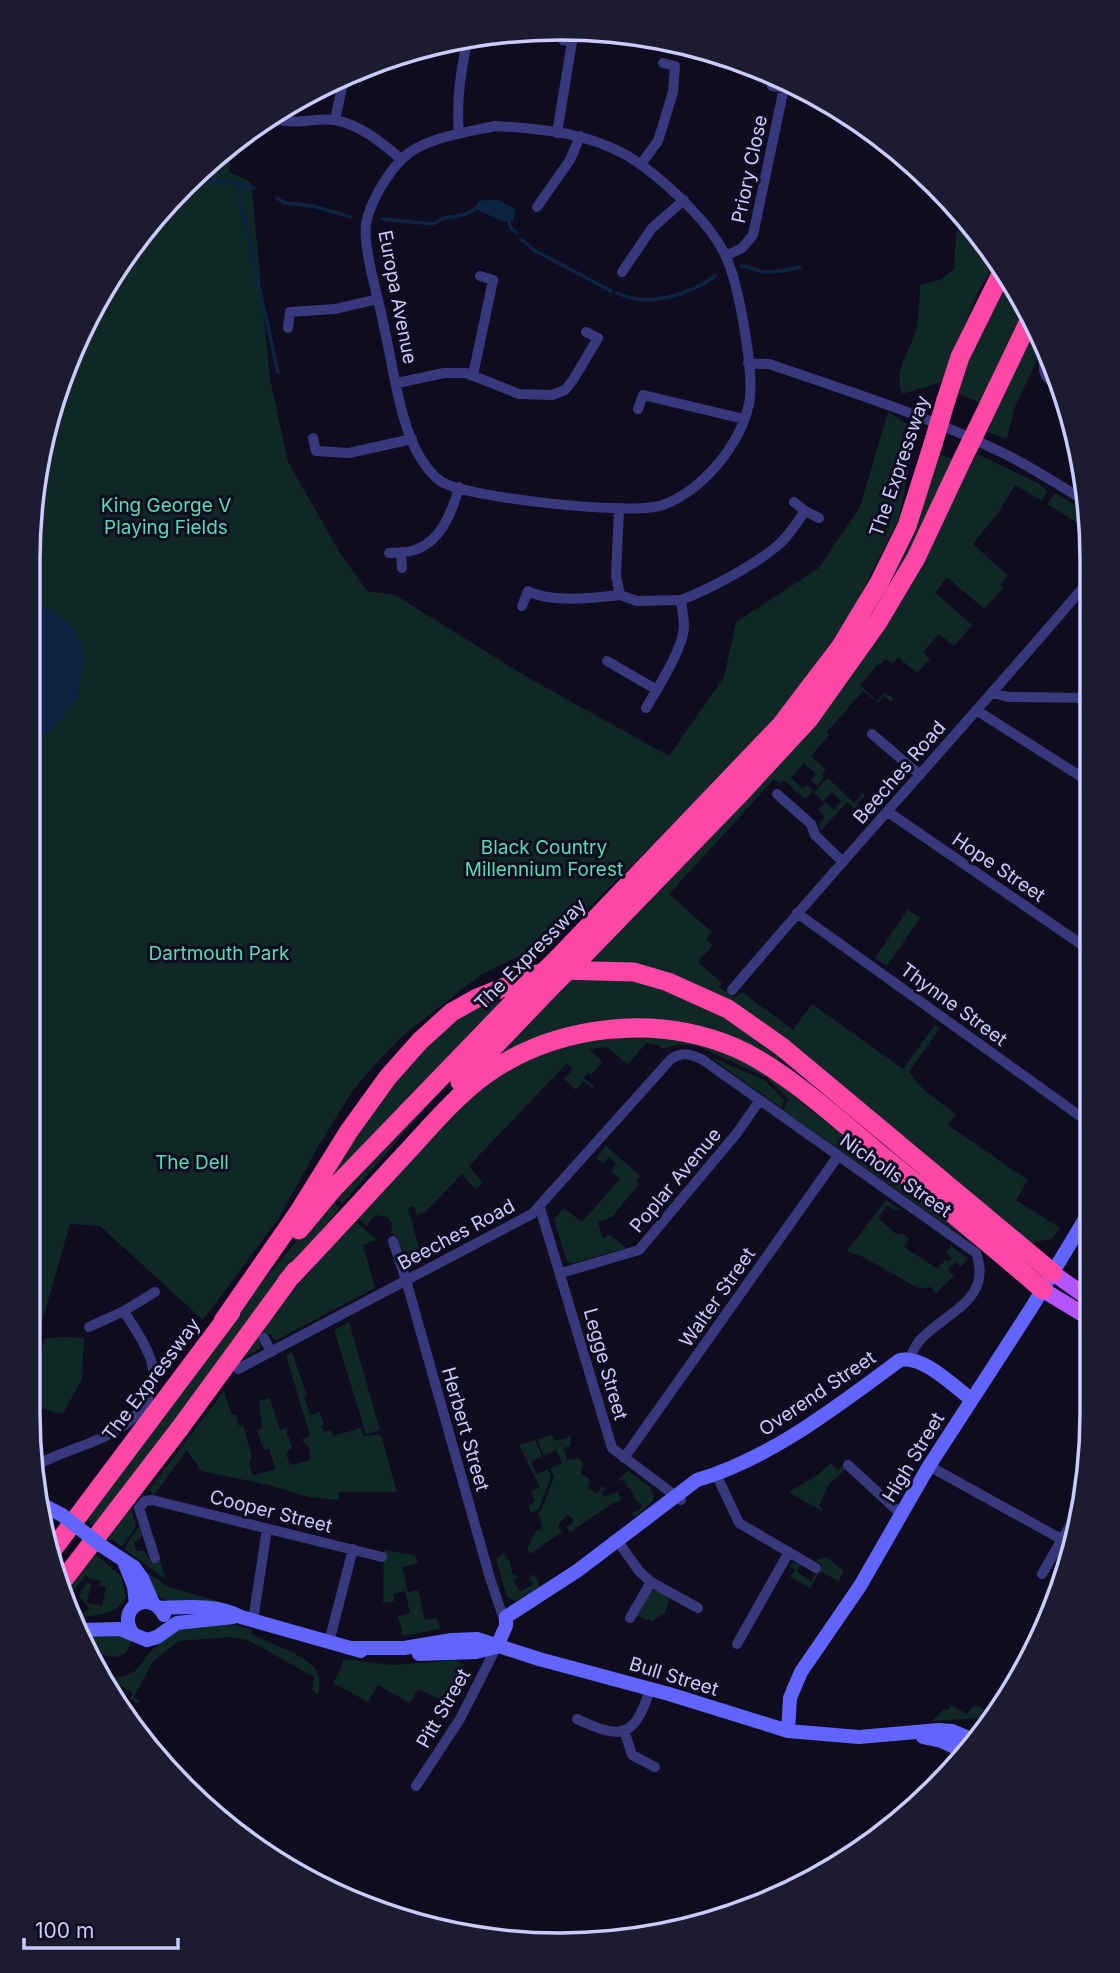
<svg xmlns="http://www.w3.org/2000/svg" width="1120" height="1973" font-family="Inter,sans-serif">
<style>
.green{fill:#0f2826}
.water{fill:#0c2342}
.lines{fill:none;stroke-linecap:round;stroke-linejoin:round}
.stream{stroke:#0c2342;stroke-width:3.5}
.street{stroke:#38387c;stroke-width:10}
.secondary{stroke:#6265fd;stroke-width:14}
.primary{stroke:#b553fc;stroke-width:16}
.highway{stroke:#fc47a6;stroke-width:19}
.secondary-bridge{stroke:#6265fd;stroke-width:14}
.highway-bridge{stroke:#fc47a6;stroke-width:19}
.labels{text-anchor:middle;stroke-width:6;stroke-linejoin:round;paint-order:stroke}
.street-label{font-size:19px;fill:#cdcafe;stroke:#0e0c1e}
.park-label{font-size:19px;fill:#58dcb5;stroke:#0e0c1e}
.rim{fill:none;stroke:#cdcafe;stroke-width:3.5}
</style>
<rect width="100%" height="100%" fill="#0e0c1e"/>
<path class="green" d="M232,144L229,172L251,182L270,379L288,462L340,553L367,591L395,595L527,677L669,756L724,677L736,622L819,568L860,507L888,412L911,426L913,447L899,519L853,610L789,702L708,790L540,956L538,945L518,957L482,974L465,987L401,1037L370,1070L351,1093L318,1147L279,1218L203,1320L100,1226L70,1224L28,1371L29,525L56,389L117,265L184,184Z
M966,222L996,262L978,292L942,382L902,394C894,371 905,361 912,341C919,324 919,304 920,285L940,280L954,269L956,233Z
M1007,276L1021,294L1028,310L982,404L956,392L963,370Z
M1035,325L1044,345L1014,409L1007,439L987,432L993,421L987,418Z
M938,454L955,460L898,575L862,633L815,690Z
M977,454L1038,483L1047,491L1042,501L1015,485L998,513L973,544L1008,576L1000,585L1003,588L984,609L947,577L935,593L972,625L954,646L939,634L923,652L930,659L917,673L898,657L892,664L886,659L880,665L878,664L860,685L877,701L884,693H887L893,699L891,702L884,696L878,703L863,691L827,732L829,735L811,756L826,770L822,774L824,777L817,786L811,780L816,774L804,763L791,778L803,789L807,785L813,791L805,799L784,780L781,784L774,779L669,894L712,932L706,939L713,945L698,962L722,983L719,987L735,998L742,992L793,1030L812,1004L903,1069L935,1025L940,1028L909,1072L924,1090L956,1114L948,1125L1028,1180L1016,1200L1060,1228L1052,1239L1035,1242L1031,1246L785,1040L605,965V961L587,960L818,717L967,460L973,462Z
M1055,493L1088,512L1091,531L1047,504Z
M826,779H829L854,803L863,793L865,795L857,804L865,812L876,804L879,806L864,823L857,817L859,813L847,802L820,832L819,825L825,816L818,810L825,802L834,810L841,801L832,792L823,801L814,792Z
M908,909L920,918L887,966L875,958Z
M574,979H623L641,983L708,1005L783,1056L777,1064L645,1021L487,1067L565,980Z
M547,984L430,1103L342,1204L335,1198Z
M506,1000L325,1190L321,1186L375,1104L455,1017L482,1005Z
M632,1034L690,1041L736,1058L767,1075L765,1077L698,1046L678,1044L662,1049L658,1045L646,1043L628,1065L607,1047L589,1049L602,1062L591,1075L588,1073L584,1078L594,1087L593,1089L584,1081L576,1090L564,1079L573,1069L567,1063L469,1166L483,1183L475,1189L462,1174L425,1212L417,1215L414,1206L408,1208L423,1262L412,1268L408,1265L397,1236L391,1233L392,1223L387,1217L376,1215L370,1220L367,1226L357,1218L391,1177L484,1085L520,1061L598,1036Z
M709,1056L764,1080L785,1101L781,1108Z
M770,1077L977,1243L975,1245L783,1110L788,1099L768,1079Z
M606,1146L640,1176L636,1181L639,1184L612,1217L598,1222L603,1238L610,1235L626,1248L574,1263L567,1262L554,1219L564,1208L582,1222L620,1179L611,1171L616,1163L609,1157L603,1164L596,1158Z
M332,1200L340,1208L253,1315L96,1527L83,1517L261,1283Z
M886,1200L901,1210L895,1211L887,1205L878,1218L896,1234H903L909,1239L904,1247L938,1269L945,1260L948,1262L952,1258L946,1253L951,1246L968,1258L961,1267L955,1262L948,1270L954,1276L936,1293L931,1287L920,1289L863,1257L847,1251Z
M354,1220L377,1240L363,1245L375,1288L275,1341L270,1334L261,1338L260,1349L244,1357L182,1437L131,1508L136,1526L122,1547L106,1534L239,1354Z
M349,1322L380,1430L366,1434L334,1330Z
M65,1337L84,1338L82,1379L63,1414L28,1405V1389L45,1338Z
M292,1352L307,1396L304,1397L310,1415L320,1412L324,1425L321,1426L323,1432L331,1430L333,1436L361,1428L364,1436L381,1435L397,1492H339V1500L309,1497L269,1485L201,1471L187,1450L154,1495L149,1490L224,1391L232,1415L236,1414L239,1426L243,1425L252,1457L249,1463L252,1474L255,1475L273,1470L275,1467L269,1448L263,1450V1443H261L257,1430L262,1428L259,1401L270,1398L280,1430L287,1428V1436L289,1438L292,1448L286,1453L289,1463L292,1465L310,1460L309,1446L304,1443L302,1439L310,1436L286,1355Z
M552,1435L555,1441L571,1436L570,1446L564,1448L567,1460L579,1458L584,1465L581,1469V1474L590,1479L588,1488L597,1494L602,1486L605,1488L601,1493L604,1497L617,1492L622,1499L617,1502L616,1501L570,1532L566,1527L573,1523V1519L567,1515L558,1525L562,1532L530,1554L527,1549L535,1532L542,1528L538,1512L541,1511L554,1477L550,1468L562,1463L556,1450L544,1456L537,1439Z
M535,1440L542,1456L531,1462L536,1474L548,1469L551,1477L539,1509L531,1513L528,1505L535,1502L531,1491L540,1487L519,1445Z
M831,1463L837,1470L843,1466L846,1469L829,1484L819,1506L823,1509L822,1511L790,1493L791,1491L816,1476Z
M628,1471L650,1487L654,1496L652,1502L635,1517L627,1509L633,1513L641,1508L642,1504L637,1502L629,1487L628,1488L624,1479L616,1483Z
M139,1526L142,1535L139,1540L134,1542L136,1551H144L151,1562L160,1560L165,1579L124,1549Z
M384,1550L415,1555L418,1563L402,1567L408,1592L418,1590L425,1620L437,1618L440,1629L403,1636L398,1616L410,1613L405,1591L393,1594L395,1601L383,1603Z
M505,1553V1557L510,1561L512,1573L518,1577L513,1581L521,1592L533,1584L529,1578L534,1574L540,1586L516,1601L507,1597L496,1559Z
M95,1554L121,1576L126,1597C116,1618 94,1613 75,1619L69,1608H77L85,1613L89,1608L80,1597L81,1591L87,1583L91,1584L87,1603L102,1606L106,1587L99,1586L100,1580L90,1579L86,1575L65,1601L63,1597Z
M826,1557L844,1571L838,1581L822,1572L819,1573L810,1588L790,1577L795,1570L789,1566L794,1563L800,1565L797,1572L811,1581L822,1565L815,1560Z
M139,1567L169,1587L228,1604L169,1602L157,1595Z
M657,1590L669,1598L665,1613L652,1621L637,1616L650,1592Z
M217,1622L252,1629L251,1634C266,1641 302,1655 313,1666C320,1673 321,1685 318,1694L312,1690L314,1677L248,1640L230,1637L179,1641L153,1661L134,1697L140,1701L136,1703L130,1699L133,1693L115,1683L112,1688L106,1678L123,1677L135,1671L152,1650L178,1627Z
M126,1635L131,1642L126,1653L117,1657L94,1654L84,1636Z
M343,1659L392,1665L456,1660L464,1665L465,1675L449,1709L442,1705L443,1701L418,1689L410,1703L378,1685L368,1702L333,1683L341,1669Z
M951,1705L967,1714L973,1706H978L989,1711L983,1718L932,1721L944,1709L948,1710Z"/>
<path class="water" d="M486,200H498L516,209L513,221L504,222L478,210L476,206L479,201Z
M29,595L53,611L73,628L80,640L84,661L77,699L52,729L29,747Z"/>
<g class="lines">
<path class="stream" d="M189,179L236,183L254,188
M236,183L278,372
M277,198L285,203L313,206L351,217
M383,219L433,224C446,213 463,220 476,208
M509,222L511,228L517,233
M521,239L534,250L611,291
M741,266C750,266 756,271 764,272C776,273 788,270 800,267
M617,293C648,308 689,295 715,276"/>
<path class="street" d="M270,115C289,128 313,117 335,120C361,125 382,143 401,159
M335,120L345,74
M495,126C547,129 600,134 643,166C671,187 712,225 726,257C739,285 755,375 749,404C740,445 703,490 663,505C635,516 468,498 442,482C431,475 421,460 415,448C398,413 392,360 383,322C378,296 363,249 366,224C370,202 387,174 402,159C422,138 468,132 495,126Z
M557,133L572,42L563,40
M459,134C456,100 461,70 468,37
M641,164L658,141L673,92L675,66L663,63
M537,207L570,160L580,136
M726,256L742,248L753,235L784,88L772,86
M622,272L652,228L684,200
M288,328L290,312L335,309L378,299
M1047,353C1039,374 1046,380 1064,390
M748,363L769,364C848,391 928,416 1003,453C1032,467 1058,485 1086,501
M473,375L493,280L480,276
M397,383L444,373H466L519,394L552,395L565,390L573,380L598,338L586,332
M638,409L643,395L744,419
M313,438L316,451L349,453L412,439
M794,502L805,511L819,518
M619,509L616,576L620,595L637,601L681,600C682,609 684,618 684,627C683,649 657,689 646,708
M401,552L402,568
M389,553C396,552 404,553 411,551C440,544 452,513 459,487
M681,600C710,589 753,566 777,546C788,537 797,523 805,511
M522,606L528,591C550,603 594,598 620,595
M607,661L657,690
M993,693L1008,697L1091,698
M976,710L1091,783
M872,734L920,775
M777,794L811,824L815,835L843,862
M888,812L1091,951
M797,913L1091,1124
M732,990C846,855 966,725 1081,590L1091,574
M540,1208L612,1448L681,1500
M1075,1234L1091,1245
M393,1241L406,1280L490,1578L505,1623
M561,1273L639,1250L737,1133L760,1100
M89,1327L124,1311L155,1292
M264,1338L271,1352
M238,1369L532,1214L671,1059C682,1051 691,1054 703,1060L976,1253C993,1299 947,1312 921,1339C916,1344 913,1352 909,1358
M624,1458L838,1156
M37,1465C76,1443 127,1441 149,1396C153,1386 155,1374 152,1364C147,1345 134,1328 124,1311
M848,1465L901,1514
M929,1466L1072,1545
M716,1474L739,1523L816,1568
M617,1540L639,1571L651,1582L698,1608
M155,1558L139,1508L145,1501L152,1500L382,1557
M1042,1574L1079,1510
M630,1618L651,1582
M253,1620L267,1529
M329,1642L353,1549
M737,1644L789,1552
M577,1719C621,1740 635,1738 650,1689
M624,1730L632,1755L655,1767
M416,1786L460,1719L497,1646"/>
<path class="secondary" d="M43,1505L62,1515
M102,1546L134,1567L142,1578L153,1603
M125,1564L134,1586L136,1605
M160,1608C188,1607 216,1604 241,1617L361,1651
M81,1630L120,1629L147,1640L157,1637L177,1623L233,1617
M133,1634C115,1608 150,1588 164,1615
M497,1646L506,1626V1617L577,1571L697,1480C772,1458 837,1406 900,1360C923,1355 952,1385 971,1399
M354,1648H404L452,1640L477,1639L539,1659L669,1694L788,1731L859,1737L939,1730L952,1731L973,1740
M419,1654L476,1652L496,1647
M788,1731L790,1698L801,1672L860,1586L929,1466L1032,1307L1091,1209
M923,1737L941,1741L963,1751"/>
<path class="primary" d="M1053,1273L1091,1300
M1043,1290L1091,1319"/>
<path class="highway" d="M946,400L960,357L1003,270
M983,417L1031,317
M557,959L781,725L841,646L879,583L907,526L933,444
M579,960L735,799L809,719L878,622L916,558L963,458
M460,1082L556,982
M299,1230L333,1189L528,987
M287,1281C327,1239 366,1196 406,1153C430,1127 456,1096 485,1075C556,1025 655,1013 736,1048C784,1069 840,1121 881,1155C935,1199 990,1244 1043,1290
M223,1321L298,1213L349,1131L388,1077L420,1041L452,1012L477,998L537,974L559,970L634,972L668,982L728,1009L782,1047L1053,1273
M51,1552L231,1312
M58,1587L180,1428L295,1271"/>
<path class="secondary-bridge" d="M62,1515L102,1546"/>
<path class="highway-bridge" d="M933,444L946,400
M963,458L983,417
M556,982L579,960
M528,987L557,959"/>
</g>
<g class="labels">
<g class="street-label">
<text transform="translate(749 169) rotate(-78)" y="7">Priory Close</text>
<text transform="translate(398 297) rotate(79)" y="7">Europa Avenue</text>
<text transform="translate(899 466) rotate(-71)" y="7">The Expressway</text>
<text transform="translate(899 772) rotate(-49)" y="7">Beeches Road</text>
<text transform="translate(999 867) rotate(34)" y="7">Hope Street</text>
<text transform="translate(530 954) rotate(-45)" y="7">The Expressway</text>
<text transform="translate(954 1004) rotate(36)" y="7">Thynne Street</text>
<text transform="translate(896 1175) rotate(35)" y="7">Nicholls Street</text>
<text transform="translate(675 1180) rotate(-50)" y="7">Poplar Avenue</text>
<text transform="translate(456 1234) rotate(-28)" y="7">Beeches Road</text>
<text transform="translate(717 1297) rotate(-55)" y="7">Walter Street</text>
<text transform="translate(606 1364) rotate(74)" y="7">Legge Street</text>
<text transform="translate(151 1379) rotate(-53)" y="7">The Expressway</text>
<text transform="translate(817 1393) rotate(-34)" y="7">Overend Street</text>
<text transform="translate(466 1429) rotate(74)" y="7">Herbert Street</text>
<text transform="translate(913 1457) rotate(-59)" y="7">High Street</text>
<text transform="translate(271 1511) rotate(14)" y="7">Cooper Street</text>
<text transform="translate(674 1676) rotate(17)" y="7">Bull Street</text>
<text transform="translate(443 1708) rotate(-60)" y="7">Pitt Street</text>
</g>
<g class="park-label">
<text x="166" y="512">King George V<tspan x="166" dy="22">Playing Fields</tspan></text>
<text x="544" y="854">Black Country<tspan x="544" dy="22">Millennium Forest</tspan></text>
<text x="219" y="960">Dartmouth Park</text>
<text x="192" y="1169">The Dell</text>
</g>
</g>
<path d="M0 0H1120V1973H0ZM560 40H560A520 520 0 0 1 1080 560V1413A520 520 0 0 1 560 1933H560A520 520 0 0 1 40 1413V560A520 520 0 0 1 560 40Z" fill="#1d1b30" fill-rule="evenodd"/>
<path class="rim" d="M560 40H560A520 520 0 0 1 1080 560V1413A520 520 0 0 1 560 1933H560A520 520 0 0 1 40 1413V560A520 520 0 0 1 560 40Z"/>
<path d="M24 1938v10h154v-10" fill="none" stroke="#cdcafe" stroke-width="3.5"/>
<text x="35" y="1938" font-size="21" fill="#cdcafe" stroke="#0e0c1e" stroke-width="5" paint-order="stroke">100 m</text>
</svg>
